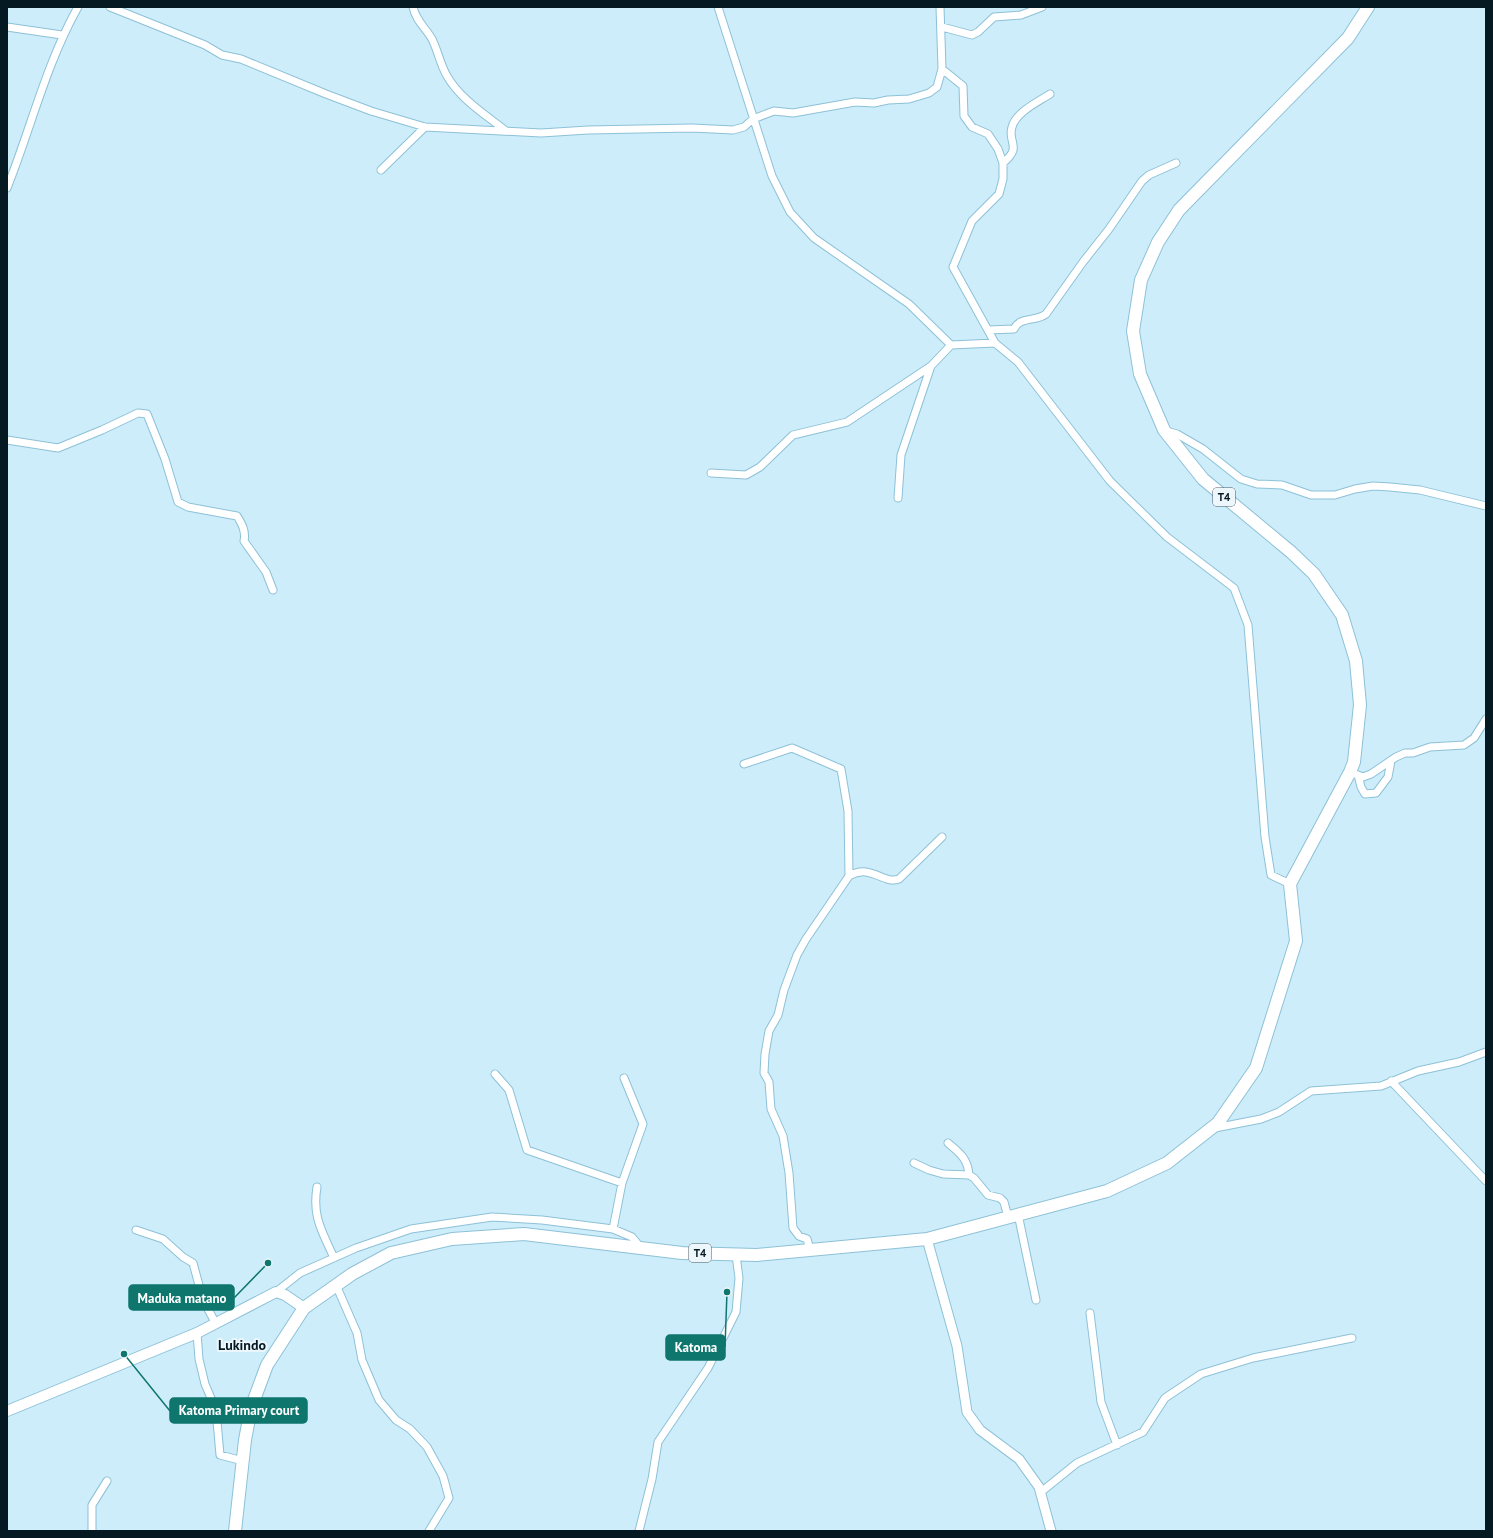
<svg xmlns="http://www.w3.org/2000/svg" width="1493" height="1538" font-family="'PT Sans',sans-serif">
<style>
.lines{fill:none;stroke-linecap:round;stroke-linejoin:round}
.minor-casing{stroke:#8dc1d7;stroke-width:9}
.tertiary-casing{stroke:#8dc1d7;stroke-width:11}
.secondary-casing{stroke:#8dc1d7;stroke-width:12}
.trunk-casing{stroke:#8dc1d7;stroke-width:14}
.minor{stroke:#fff;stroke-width:7}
.tertiary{stroke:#fff;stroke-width:9}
.secondary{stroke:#fff;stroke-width:10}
.trunk{stroke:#fff;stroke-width:12}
.labels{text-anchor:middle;stroke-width:4;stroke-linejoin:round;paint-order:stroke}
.shield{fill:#ecf6fb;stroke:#4a5b62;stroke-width:1}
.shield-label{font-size:11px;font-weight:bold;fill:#041921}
.quarter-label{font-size:14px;font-weight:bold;fill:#041921;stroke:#ecf6fb}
.leader{fill:none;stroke:#0f766e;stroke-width:1.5}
.callout-dot{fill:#0f766e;stroke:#ecf6fb;stroke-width:1.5}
.callout{fill:#0f766e;stroke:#0f766e;stroke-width:1.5}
.callout-label{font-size:13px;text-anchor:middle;font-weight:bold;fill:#fff}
</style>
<rect width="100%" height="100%" fill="#cdedfa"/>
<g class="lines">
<defs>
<path id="minor" d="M110,7L205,45L222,55L241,59L326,94L371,111L425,127L541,133L588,130L692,128L733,130L744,127L753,119L774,111L793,113L855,102L874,103L888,100L909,99L929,93L937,87L942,69
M413,7C416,21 425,27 432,39C438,51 440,64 447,76C460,99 486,115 506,131
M718,7L772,176L790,212L814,238L909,304L951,345L995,343
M940,7L942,69L963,86L964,116L972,127L988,134L998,149L1003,163V179L999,194L972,221L953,267L995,343L1018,362L1110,481L1167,537L1234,588L1248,625L1265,837L1271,875L1290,884
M7,27L62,35
M942,27L972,35L978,32L994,17L1021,15L1042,7
M1003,163C1023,146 1007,143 1012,127C1016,112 1038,102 1050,94
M381,170L425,127
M7,188C31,128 46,64 78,7
M988,330L1014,329C1020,316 1036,322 1046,314L1083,262L1109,229L1142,181L1149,175L1176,163
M1166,431L1177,434L1203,449L1241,479L1257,484L1282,485L1311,495H1335L1355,489L1373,486L1390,487L1420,490L1486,506
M7,440L58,448L102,430L138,413L147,414L165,459L178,502L188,507L237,516C242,524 246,531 244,541L266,572L273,590
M711,473L746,475L760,467L793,435L847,422L931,366L951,345
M898,498L901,455L931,366
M744,764L792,748L841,769L848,811L849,876
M1350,772L1363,777L1371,774L1396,757L1405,753H1413L1430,747L1464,745L1474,738L1486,719
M1358,775L1361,787L1365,794L1376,793L1388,777L1391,761
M495,1074L509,1090L527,1150L622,1183
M1391,1081L1486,1181
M1215,1128L1261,1119L1279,1112L1311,1091L1381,1086L1418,1071L1459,1062L1486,1052
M948,1143C960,1153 968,1159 969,1175
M914,1163L929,1170L943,1174L969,1175L974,1178L988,1195L1000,1198L1004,1202L1008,1217
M317,1187C312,1217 322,1231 334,1258
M1018,1214L1036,1300
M613,1229L622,1183L643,1124L624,1078
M136,1230L163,1239L183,1257L193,1263L203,1300L215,1322
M810,1250L807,1239L799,1236L793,1228L789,1173L783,1136L771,1109L769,1082L764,1073L765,1054L769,1031L778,1015L784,990L797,955L806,939L849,876C871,863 883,885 899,879L942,837
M336,1285L357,1333L362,1360L379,1400L396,1420L410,1429L427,1447L443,1476L449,1498L429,1531
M276,1292L300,1273L356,1248L411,1229L492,1217L542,1220L613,1229L632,1237L641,1248
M1090,1313L1101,1402L1117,1445
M197,1333L199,1359L205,1384L216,1410L220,1455L243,1461
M216,1410L234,1406L251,1408
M1041,1492L1077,1463L1143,1432L1165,1398L1201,1374L1253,1358L1352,1338
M92,1531V1505L107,1481
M639,1531L652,1479L658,1442L708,1368L736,1312L739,1278L736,1255"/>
<path id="tertiary" d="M927,1239L957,1346L967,1412L980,1430L1019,1459L1039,1487L1051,1531"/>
<path id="secondary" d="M7,1411L197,1333L276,1292L285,1295L304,1308"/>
<path id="trunk" d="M235,1531L245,1440L251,1408L267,1365L304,1308L352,1274L391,1253L452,1239L524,1234L682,1253L757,1255L927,1239L1107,1191L1167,1163L1218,1123L1256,1068L1296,941L1290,884L1350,772L1354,762L1360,705L1356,661L1342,615L1314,574L1291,552L1203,479L1164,430L1140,374L1133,331L1141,280L1158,242L1179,210L1348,38L1368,7"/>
</defs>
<use href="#minor" class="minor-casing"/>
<use href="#tertiary" class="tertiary-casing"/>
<use href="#secondary" class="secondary-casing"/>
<use href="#trunk" class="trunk-casing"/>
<use href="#minor" class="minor"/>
<use href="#tertiary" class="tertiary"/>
<use href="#secondary" class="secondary"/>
<use href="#trunk" class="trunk"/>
</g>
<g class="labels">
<g class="shield">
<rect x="1213" y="488" width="22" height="18" rx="3"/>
<rect x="689" y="1244" width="22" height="18" rx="3"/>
</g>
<g class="shield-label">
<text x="1224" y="501">T4</text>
<text x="700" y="1257">T4</text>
</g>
<g class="quarter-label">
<text x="242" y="1350">Lukindo</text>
</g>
</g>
<path class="leader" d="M268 1263L234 1298M727 1292L725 1347M124 1354L170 1411"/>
<g class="callout-dot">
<circle cx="268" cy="1263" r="4"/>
<circle cx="727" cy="1292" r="4"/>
<circle cx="124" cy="1354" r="4"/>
</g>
<g class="callout">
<rect x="129" y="1285" width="105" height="25" rx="4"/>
<rect x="666" y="1335" width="59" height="25" rx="4"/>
<rect x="170" y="1398" width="137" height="25" rx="4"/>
</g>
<g class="callout-label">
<text x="182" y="1303">Maduka matano</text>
<text x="696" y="1352">Katoma</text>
<text x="239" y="1415">Katoma Primary court</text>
</g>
<rect width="1493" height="1538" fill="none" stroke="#041921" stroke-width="16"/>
</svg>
